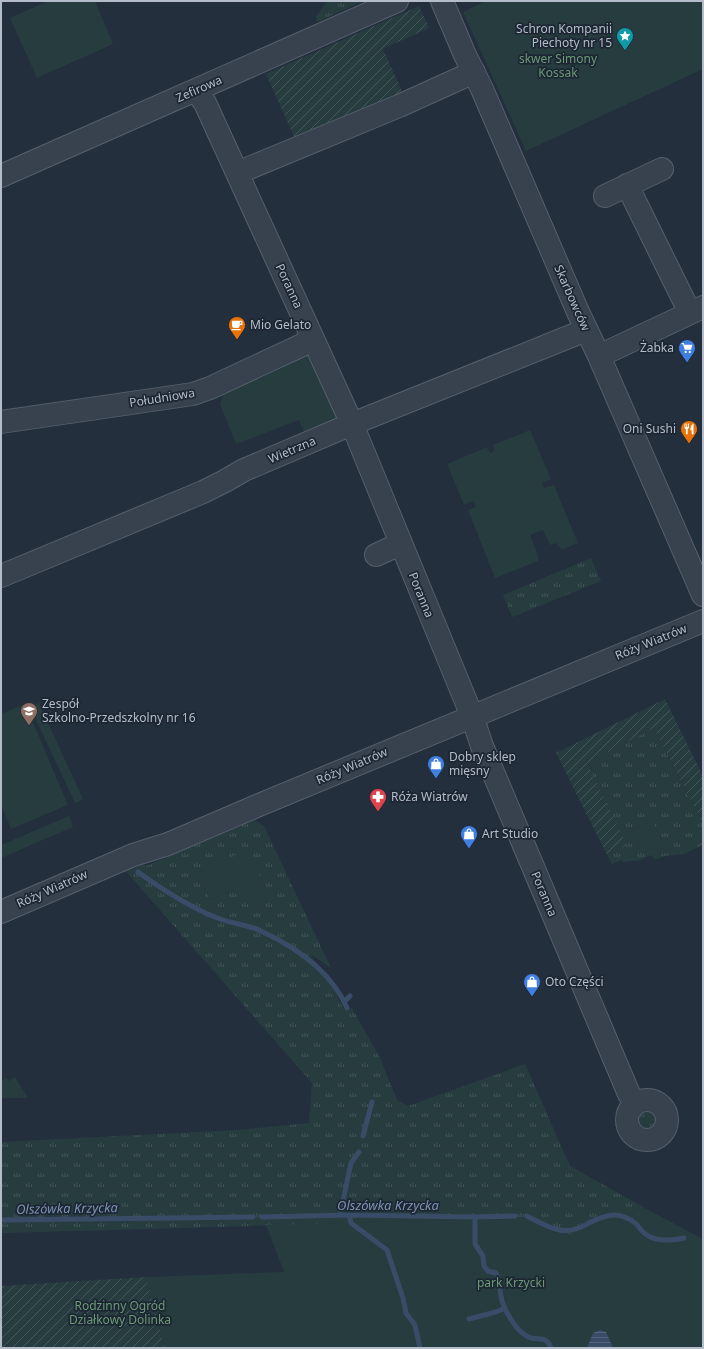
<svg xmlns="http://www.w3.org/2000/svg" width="704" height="1349" font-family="'Noto Sans',sans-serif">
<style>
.grass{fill:url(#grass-tufts)}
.park{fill:#263c3f}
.garden{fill:url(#garden-furrows)}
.water{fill:url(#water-rules)}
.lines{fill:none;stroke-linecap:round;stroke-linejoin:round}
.stream{stroke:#394c67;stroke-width:5}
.minor-casing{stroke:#565f6c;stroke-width:24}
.minor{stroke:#38414e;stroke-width:22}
.labels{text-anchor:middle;stroke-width:3.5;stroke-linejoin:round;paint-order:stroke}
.poi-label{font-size:12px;fill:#b4bcc9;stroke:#1d2633;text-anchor:start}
.park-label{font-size:12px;fill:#6b9a76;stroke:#1d2633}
.street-label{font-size:12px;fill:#b4bcc9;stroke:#1d2633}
.water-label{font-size:13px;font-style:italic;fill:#7c92b1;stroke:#1d2633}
</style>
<defs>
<pattern id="grass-tufts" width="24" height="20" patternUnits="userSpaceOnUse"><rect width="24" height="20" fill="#263c3f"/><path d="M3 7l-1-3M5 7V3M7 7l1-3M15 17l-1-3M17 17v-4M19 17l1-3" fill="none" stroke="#435659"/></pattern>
<pattern id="garden-furrows" width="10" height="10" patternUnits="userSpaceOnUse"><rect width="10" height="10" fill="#263c3f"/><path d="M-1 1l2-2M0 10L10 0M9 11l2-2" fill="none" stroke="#435659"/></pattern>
<pattern id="water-rules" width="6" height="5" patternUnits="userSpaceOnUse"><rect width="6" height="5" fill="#394c67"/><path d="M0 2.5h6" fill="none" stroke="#53647b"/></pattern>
</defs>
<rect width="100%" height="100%" fill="#242f3e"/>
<path class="grass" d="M327,1H361V2L317,22L316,17Z
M591,558L601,581L512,617L503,595Z
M654,728L703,824V845L684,854L664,856L655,860L651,855L641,860L623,862L621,860L612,864L607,855L626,845L587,763Z
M254,820L264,826L331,968L310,954L330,982L343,1008H352L380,1058L397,1100L408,1106L525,1064L570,1166L645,1208L631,1224L614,1220L605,1221L574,1235L558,1234L527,1219H513L1,1233V1142L237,1130L309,1123L312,1083L123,868L142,862L146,866Z
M634 1120a13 13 0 1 1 26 0a13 13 0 1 1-26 0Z"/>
<path class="park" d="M48,1H95L113,44L37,78L10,18Z
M486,1H703V69L526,151L463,12Z
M310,352L338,419L304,432L299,420L236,444L220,404L225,389Z
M530,430L551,479L542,483L544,488L554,485L578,543L562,550L556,543L550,545L543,530L530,535L538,556V561L495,578L468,510L476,507L473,501L464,505L447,464L487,447L490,453L495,451L493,445Z
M39,703L83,799L75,803L30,707Z
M25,704L68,805L11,829L1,805V714Z
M69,816L73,827L1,858V845Z
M652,820L663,843L642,853L631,830Z
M247,850L270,897L249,907L239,887L211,900L195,874Z
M15,1077L28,1098H1V1081L6,1078L9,1081Z
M645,1208L703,1239V1348H165L146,1277L284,1272L266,1225L513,1219H527L558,1234L574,1235L605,1221L614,1220L631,1224Z"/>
<path class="garden" d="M419,6L429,28L383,49L404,96L296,141L266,74Z
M665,699L703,776V824L654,728L587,763L627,845L607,855L556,753Z
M146,1277L165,1348H1V1286Z"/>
<path class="water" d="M600,1330L606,1332L613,1348H587L593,1333Z"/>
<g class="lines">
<path class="stream" d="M138,872C163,890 190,908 220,919C234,924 250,925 263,932C297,948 332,973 347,1008
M344,1002L350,996
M363,1136L372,1102
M340,1215L351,1163L359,1152
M349,1215L351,1223L387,1250L403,1298L406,1313L415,1325L420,1348
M527,1216C550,1228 565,1238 589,1223C597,1219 606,1215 615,1215C621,1215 631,1219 635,1223C638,1225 640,1229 643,1232C653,1242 671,1241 684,1238
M262,1217L349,1215L475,1217L515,1216
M475,1217V1244L483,1256L484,1266L488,1271L496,1273C501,1281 499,1287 501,1296C502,1306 512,1322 518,1329C521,1332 527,1337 531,1338C540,1340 547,1336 551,1348
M1,1220L253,1217
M469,1319L496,1312L505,1308"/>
<defs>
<path id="minor" d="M442,1L465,55L482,89L578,312L599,356L703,595
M196,91L205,103L352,424L472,716L482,746L629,1094L636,1103
M237,173L399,106L474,72
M1,176L397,1
M627,185L690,313
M605,196L662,169
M599,356L703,307
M1,422L193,394L210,388L257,366L313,340
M376,555L400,544
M1,576L203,492L225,481L244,470L352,424L586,330
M1,912L133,855L168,844L259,805L703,621
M627 1120a20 20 0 1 1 40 0a20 20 0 1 1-40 0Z"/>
</defs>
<use href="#minor" class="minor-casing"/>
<use href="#minor" class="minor"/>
</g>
<defs>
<symbol id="sight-pin" viewBox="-11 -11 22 30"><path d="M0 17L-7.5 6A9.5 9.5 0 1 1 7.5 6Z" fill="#0f9aa8" stroke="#1d2633"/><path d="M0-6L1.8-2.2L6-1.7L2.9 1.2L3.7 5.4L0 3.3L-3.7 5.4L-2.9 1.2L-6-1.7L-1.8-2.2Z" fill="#fff"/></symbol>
<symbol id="cafe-pin" viewBox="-11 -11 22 30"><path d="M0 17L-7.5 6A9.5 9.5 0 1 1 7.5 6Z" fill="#e8710a" stroke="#1d2633"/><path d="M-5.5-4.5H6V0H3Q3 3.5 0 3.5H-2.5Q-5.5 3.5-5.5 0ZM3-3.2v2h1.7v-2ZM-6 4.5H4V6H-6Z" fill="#fff"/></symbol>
<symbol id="supermarket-pin" viewBox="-11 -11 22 30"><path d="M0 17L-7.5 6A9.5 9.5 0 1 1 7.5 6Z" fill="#3f7fe0" stroke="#1d2633"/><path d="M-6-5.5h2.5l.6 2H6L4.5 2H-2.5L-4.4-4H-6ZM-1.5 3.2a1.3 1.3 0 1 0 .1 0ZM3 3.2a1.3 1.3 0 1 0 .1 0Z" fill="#fff"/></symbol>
<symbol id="restaurant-pin" viewBox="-11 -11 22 30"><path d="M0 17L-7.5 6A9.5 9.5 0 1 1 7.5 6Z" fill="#e8710a" stroke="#1d2633"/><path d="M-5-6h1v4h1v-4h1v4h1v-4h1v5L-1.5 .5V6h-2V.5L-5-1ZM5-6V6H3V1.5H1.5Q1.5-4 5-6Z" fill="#fff"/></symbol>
<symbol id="school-pin" viewBox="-11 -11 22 30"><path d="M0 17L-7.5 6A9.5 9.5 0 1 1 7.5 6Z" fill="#8d6e63" stroke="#1d2633"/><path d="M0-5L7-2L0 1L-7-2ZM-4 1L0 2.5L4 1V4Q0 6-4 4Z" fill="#fff"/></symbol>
<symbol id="shop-pin" viewBox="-11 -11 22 30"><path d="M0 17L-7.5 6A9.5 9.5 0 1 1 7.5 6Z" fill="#3f7fe0" stroke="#1d2633"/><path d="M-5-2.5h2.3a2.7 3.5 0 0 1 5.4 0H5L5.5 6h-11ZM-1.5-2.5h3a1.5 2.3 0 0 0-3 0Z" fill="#fff"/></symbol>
<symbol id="pharmacy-pin" viewBox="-11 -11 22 30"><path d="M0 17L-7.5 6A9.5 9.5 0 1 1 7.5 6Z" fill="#e0444e" stroke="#1d2633"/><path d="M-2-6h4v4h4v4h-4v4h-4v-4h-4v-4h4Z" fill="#fff"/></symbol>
</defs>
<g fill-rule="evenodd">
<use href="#sight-pin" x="615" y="26" width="20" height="27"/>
<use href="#cafe-pin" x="227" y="315" width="20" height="27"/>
<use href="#supermarket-pin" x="677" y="338" width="20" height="27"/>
<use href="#restaurant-pin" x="679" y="419" width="20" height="27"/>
<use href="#school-pin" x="19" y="701" width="20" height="27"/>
<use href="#shop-pin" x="426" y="754" width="20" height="27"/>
<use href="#pharmacy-pin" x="368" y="787" width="20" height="27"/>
<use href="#shop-pin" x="459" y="824" width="20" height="27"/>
<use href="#shop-pin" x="522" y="972" width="20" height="27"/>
</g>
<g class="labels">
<g class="poi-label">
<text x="612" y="33" text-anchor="end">Schron Kompanii<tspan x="612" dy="14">Piechoty nr 15</tspan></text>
<text x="250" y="329">Mio Gelato</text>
<text x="674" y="352" text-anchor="end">Żabka</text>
<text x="676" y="433" text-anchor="end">Oni Sushi</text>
<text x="42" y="708">Zespół<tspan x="42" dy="14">Szkolno-Przedszkolny nr 16</tspan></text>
<text x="449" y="761">Dobry sklep<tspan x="449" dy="14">mięsny</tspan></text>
<text x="391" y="801">Róża Wiatrów</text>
<text x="482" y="838">Art Studio</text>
<text x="545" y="986">Oto Części</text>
</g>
<g class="park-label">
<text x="558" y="63">skwer Simony<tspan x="558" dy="14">Kossak</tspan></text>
<text x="511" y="1287">park Krzycki</text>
<text x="120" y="1310">Rodzinny Ogród<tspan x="120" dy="14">Działkowy Dolinka</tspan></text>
</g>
<g class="street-label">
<text transform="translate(199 89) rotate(-24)" y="4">Zefirowa</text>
<text transform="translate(289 286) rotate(65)" y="4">Poranna</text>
<text transform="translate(572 298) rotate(66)" y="4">Skarbowców</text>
<text transform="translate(162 398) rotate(-9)" y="4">Południowa</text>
<text transform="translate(292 450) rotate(-23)" y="4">Wietrzna</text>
<text transform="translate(421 595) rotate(68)" y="4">Poranna</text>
<text transform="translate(651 642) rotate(-22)" y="4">Róży Wiatrów</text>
<text transform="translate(352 766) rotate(-23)" y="4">Róży Wiatrów</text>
<text transform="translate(52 889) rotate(-24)" y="4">Róży Wiatrów</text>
<text transform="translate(544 894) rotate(67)" y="4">Poranna</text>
</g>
<g class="water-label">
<text x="388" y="1210">Olszówka Krzycka</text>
<text transform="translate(67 1208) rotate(-1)" y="5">Olszówka Krzycka</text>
</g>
</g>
<rect width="704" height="1349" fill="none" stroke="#b4bcc9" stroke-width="4"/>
</svg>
